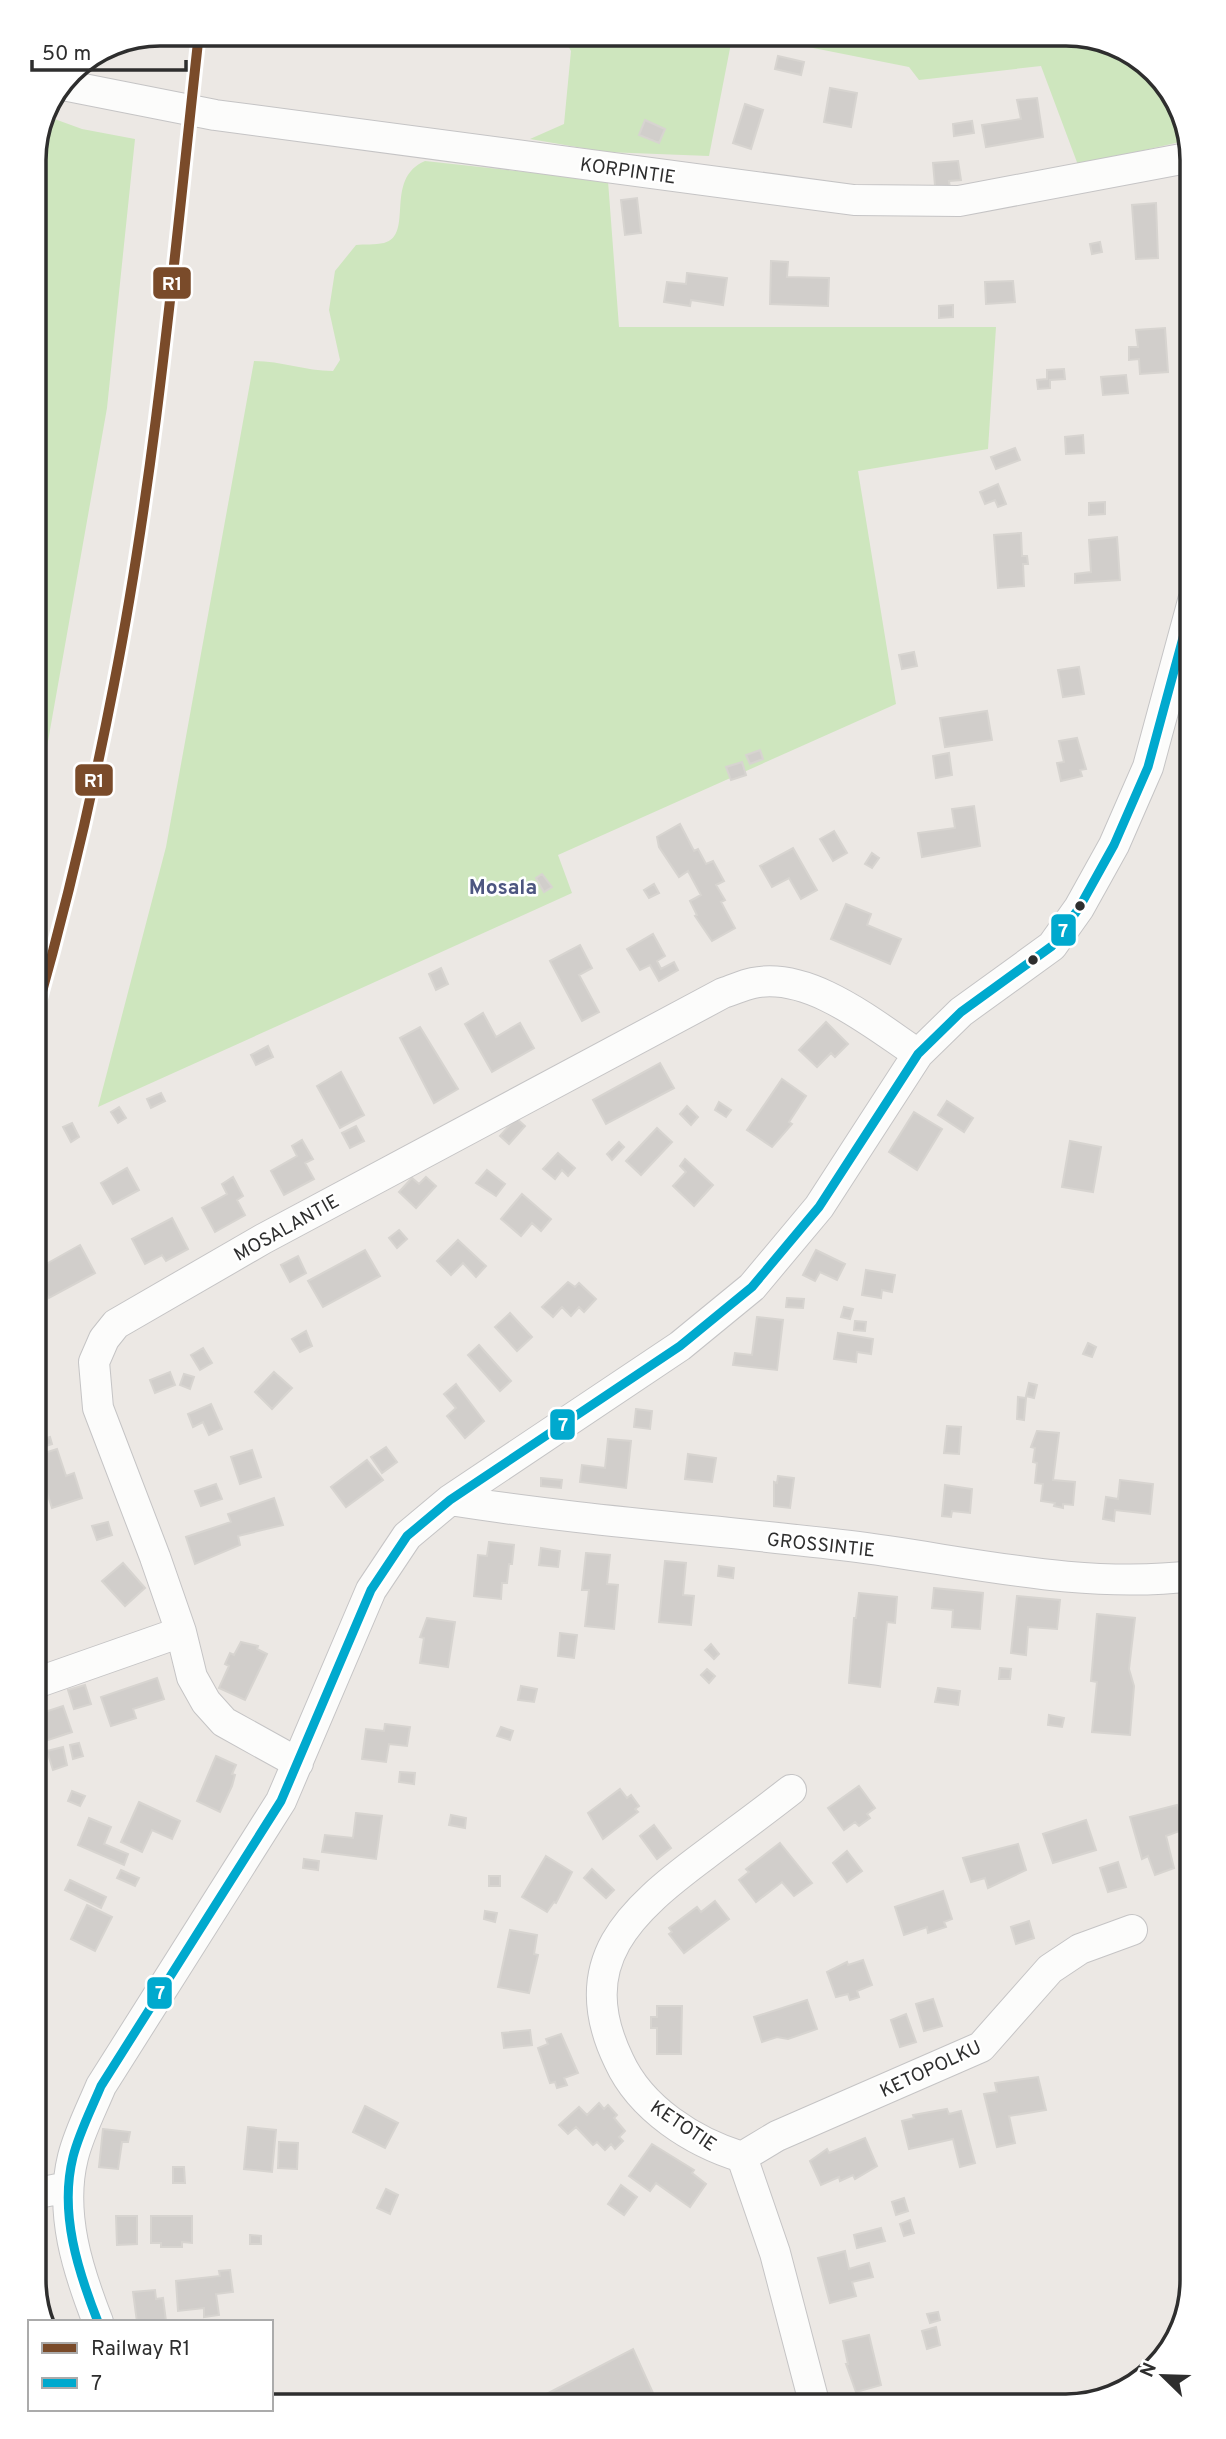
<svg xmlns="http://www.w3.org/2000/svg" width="1226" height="2439" font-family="Overpass,sans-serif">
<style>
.green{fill:#cee6be}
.building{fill:#d1cecb;stroke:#d7d4d0;stroke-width:2}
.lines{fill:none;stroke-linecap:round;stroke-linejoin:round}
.minor-casing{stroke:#c5c4c5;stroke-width:32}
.minor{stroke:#fcfcfb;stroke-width:30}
.bus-1-casing{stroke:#fff;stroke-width:14}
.bus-1{stroke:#00a9ce;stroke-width:9}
.rail-1-casing{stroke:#fff;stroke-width:16}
.rail-1{stroke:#7a4b2a;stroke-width:10}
.bus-dot{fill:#2e2e2e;stroke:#fff;stroke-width:2.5}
.labels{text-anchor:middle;stroke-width:5;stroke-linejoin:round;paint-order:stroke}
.street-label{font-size:19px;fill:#2e2e2e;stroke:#fff}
.neighbourhood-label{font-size:21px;font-weight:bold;fill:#4d5680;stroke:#fff}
.rim{fill:none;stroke:#2e2e2e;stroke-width:3.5}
.line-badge{stroke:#fff;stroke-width:2.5}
.badge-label{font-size:19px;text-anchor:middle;font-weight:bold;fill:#fff}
</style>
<rect width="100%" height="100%" fill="#ece8e4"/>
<path class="green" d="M516,33H561L513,46Z
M561,33H733L709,156L606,152L530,139L564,124L571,51Z
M764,33L1076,34L1143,59L1183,111L1189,140L1078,165L1041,66L919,80L909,67L778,41Z
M49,117L82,129L135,139L107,408L33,826V151Z
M425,161L608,181L619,327H996L988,449L858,471L896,704L558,855L572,893L98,1107L166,847L254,361C282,361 305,371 333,371L340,360L329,310L335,271L356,245C364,244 375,245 384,243C415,235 383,179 425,161Z"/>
<path class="building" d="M778,56L804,62L801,75L775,69Z
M830,88L857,93L851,127L824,122Z
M1037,98L1043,137L986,147L982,125L1021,119L1017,100Z
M745,104L763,110L751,149L733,143Z
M645,120L665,129L659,143L639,135Z
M972,121L974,133L954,136L953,124Z
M958,161L961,180L949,181L951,196L936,197L933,163Z
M637,198L641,233L625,235L621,200Z
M1156,203L1158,258L1136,259L1132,205Z
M1100,242L1102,252L1092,254L1090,244Z
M1193,254V273H1186L1184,255Z
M771,261L788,262L787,277L829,278L828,306L770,304Z
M687,273L727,278L723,305L691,300L690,306L664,302L667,282L686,284Z
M1013,281L1015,302L986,304L985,282Z
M953,305V317L939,318V306Z
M1165,328L1168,372L1140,374L1139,359L1129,360V347H1138L1136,330Z
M1064,369L1065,379L1050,380V388L1038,389L1037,380L1047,379V370Z
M1126,375L1128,393L1103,395L1101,377Z
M1083,435L1084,453L1066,454L1065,437Z
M1015,448L1020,460L996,469L991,457Z
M998,484L1006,504L998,507L995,500L985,504L980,492Z
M1105,502V514L1089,515V503Z
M1021,533L1022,556H1027L1028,564H1023L1024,586L998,588L994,535Z
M1117,537L1120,580L1075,583V574L1091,572L1089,540Z
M914,652L917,666L902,669L899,655Z
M1079,667L1084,694L1063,697L1058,670Z
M987,711L992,740L945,747L940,718Z
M1077,738L1086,769L1080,770L1082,776L1061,781L1057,763L1064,762L1059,741Z
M760,750L763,759L750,764L746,755Z
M949,753L952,775L936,778L933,756Z
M742,762L746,775L731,780L726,767Z
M974,806L980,846L922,857L918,833L955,828L952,809Z
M680,824L694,851L698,849L706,864L713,861L724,881L716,885L725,900L721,902L735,928L712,941L695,916L697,915L690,901L701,895L688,871L679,877L659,847L657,837Z
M834,831L847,853L833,861L820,839Z
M793,848L817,890L801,899L789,878L772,887L760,866Z
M872,853L879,858L872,868L865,864Z
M542,874L552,887L544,892L536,878Z
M654,884L659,893L649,898L644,890Z
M846,904L871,914L867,925L901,939L890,964L831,939Z
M653,934L665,956L657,961L661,969L674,962L678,970L659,981L650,965L640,970L627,949Z
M580,945L592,968L579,975L599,1012L582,1021L550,961Z
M1191,946H1193V987H1190Z
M441,968L448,984L436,990L429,974Z
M483,1013L496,1037L520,1023L534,1048L492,1072L465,1024Z
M826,1022L848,1044L835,1057L831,1053L817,1067L799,1050Z
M420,1027L458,1089L434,1103L400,1038Z
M268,1046L273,1057L256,1065L251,1055Z
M660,1063L674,1088L606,1124L593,1100Z
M341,1072L364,1115L340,1128L317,1086Z
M782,1079L806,1096L789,1122L792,1124L772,1147L747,1130Z
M161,1093L165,1101L151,1108L147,1099Z
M947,1101L973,1118L964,1132L938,1115Z
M719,1102L731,1110L726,1117L715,1110Z
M687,1106L698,1117L691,1125L680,1114Z
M119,1107L126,1118L118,1123L111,1112Z
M914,1112L942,1129L917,1170L889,1152Z
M516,1118L525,1126L509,1144L500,1136Z
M72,1123L79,1137L71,1142L63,1127Z
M356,1126L364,1141L350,1148L342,1133Z
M657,1128L672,1142L641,1175L626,1161Z
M302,1140L313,1159L305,1163L314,1179L284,1195L271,1171L297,1156L292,1146Z
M1070,1141L1101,1147L1093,1192L1062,1187Z
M619,1142L624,1147L612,1160L607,1154Z
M558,1153L575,1168L568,1176L562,1170L555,1179L543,1169Z
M685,1159L713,1185L694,1206L673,1186L686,1172L680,1166Z
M127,1168L139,1190L113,1204L101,1183Z
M487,1170L505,1184L496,1196L476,1183Z
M233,1177L243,1196L237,1200L245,1215L215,1232L202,1208L227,1194L222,1184Z
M426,1177L436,1186L416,1208L399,1192L412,1178L419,1184Z
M522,1194L551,1219L541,1231L532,1223L521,1236L501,1219Z
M172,1218L188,1249L166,1261L162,1255L145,1264L132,1239Z
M399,1230L407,1239L397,1248L389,1238Z
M458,1240L486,1266L476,1277L463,1263L451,1275L437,1261Z
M80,1245L95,1273L49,1298L34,1271Z
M365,1250L380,1276L323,1307L308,1281Z
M816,1250L845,1264L837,1280L820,1272L815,1281L803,1275Z
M298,1256L306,1273L290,1282L281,1265Z
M866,1270L895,1275L892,1292L882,1290L881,1298L862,1295Z
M568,1282L575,1287L579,1283L596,1299L584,1312L579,1307L571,1316L562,1307L553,1317L542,1307Z
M787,1298L804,1299L803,1308L786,1307Z
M844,1307L853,1309L850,1319L841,1317Z
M510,1313L532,1337L517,1351L495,1327Z
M757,1317L783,1320L777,1370L733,1365L735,1353L752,1355Z
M855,1321L866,1322L865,1331L854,1330Z
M306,1331L312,1346L300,1352L292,1339Z
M838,1333L873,1339L871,1354L857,1352L856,1362L834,1359Z
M1088,1343L1096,1347L1092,1357L1083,1354Z
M479,1345L511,1381L500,1391L468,1355Z
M203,1348L212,1363L200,1370L191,1355Z
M35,1370L38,1379L34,1381L43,1408L33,1412V1371Z
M170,1372L175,1385L155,1393L150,1380Z
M274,1372L292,1388L272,1409L255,1392Z
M184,1374L194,1377L190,1389L180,1385Z
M1029,1383L1037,1385L1034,1398L1026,1396Z
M456,1384L484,1421L465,1438L447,1416L456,1408L444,1394Z
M1018,1397L1026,1398L1024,1420L1017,1419Z
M211,1404L222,1429L209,1435L203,1422L193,1427L188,1414Z
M636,1409L652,1411L650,1429L634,1427Z
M947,1426L961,1427L959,1454L944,1453Z
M1037,1431L1059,1433L1053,1480L1075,1482L1073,1505L1063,1504V1508L1054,1506L1055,1503L1041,1501L1043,1484L1035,1483L1037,1463L1033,1462L1035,1448L1031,1447Z
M50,1437L52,1444L33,1450V1442Z
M608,1439L631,1441L626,1488L580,1482L582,1465L605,1468Z
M386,1447L397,1462L382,1473L371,1457Z
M57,1449L66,1476L74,1473L82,1498L52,1508L35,1456Z
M252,1450L261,1477L240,1484L231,1457Z
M688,1454L716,1458L712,1482L685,1479Z
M367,1460L383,1480L346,1507L331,1487Z
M778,1476L794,1478L790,1508L774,1506V1482L777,1483Z
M541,1478L562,1480L561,1488L541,1486Z
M1120,1480L1153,1484L1150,1514L1115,1510L1114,1521L1103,1519L1106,1497L1118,1499Z
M216,1484L222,1499L201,1506L195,1491Z
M945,1485L972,1489L970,1513L952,1511L951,1517L942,1516Z
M274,1498L283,1525L238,1536L240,1545L195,1564L186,1537L231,1522L228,1514Z
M108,1522L112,1535L97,1540L92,1526Z
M489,1542L514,1545L512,1564H509L507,1583H502L501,1599L474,1596L478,1555L487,1556Z
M541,1548L560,1551L558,1567L539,1565Z
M586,1553L610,1555L607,1584L618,1585L614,1629L585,1626L589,1590H582Z
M665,1561L686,1563L683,1595L694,1596L691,1625L659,1622Z
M123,1563L145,1588L125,1606L102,1581Z
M719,1566L734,1568L733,1578L718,1576Z
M34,1577L46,1609L33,1613V1577Z
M934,1588L983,1593L980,1629L952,1627L953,1610L932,1608Z
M859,1593L897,1597L895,1623L887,1622L880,1687L849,1683L854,1618H856Z
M1017,1596L1060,1600L1057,1629L1028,1627L1026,1655L1011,1653Z
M1097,1614L1135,1618L1129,1669L1134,1686L1130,1735L1092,1732L1097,1682L1091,1681Z
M427,1618L455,1622L448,1667L420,1663L424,1638L420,1637Z
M560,1633L577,1635L574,1658L558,1656Z
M241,1642L258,1646L257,1649L267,1654L245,1700L219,1688L229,1666L225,1664L230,1653L234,1655Z
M711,1644L719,1654L714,1659L705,1650Z
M1000,1668L1011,1669L1010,1679H999Z
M707,1669L715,1676L709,1683L701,1675Z
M157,1678L164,1699L133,1709L136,1718L111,1726L101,1697Z
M85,1685L91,1704L74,1709L68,1690Z
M521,1686L537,1689L534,1702L518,1700Z
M938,1688L960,1691L958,1705L935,1702Z
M63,1706L72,1732L42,1742L33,1716Z
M1049,1715L1064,1718L1062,1727L1048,1725Z
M385,1724L410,1727L407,1746L389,1744L386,1762L362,1759L366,1729L384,1731Z
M501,1727L513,1731L510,1740L497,1736Z
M79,1743L83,1756L73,1759L70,1745Z
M63,1747L67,1765L53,1770L47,1751Z
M216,1756L236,1765L232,1774L235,1775L232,1786L220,1812L197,1801Z
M400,1772L415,1773L414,1784L399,1782Z
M859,1786L875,1808L867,1814L870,1818L859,1826L855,1822L844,1830L828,1808Z
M620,1789L627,1798L631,1795L639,1806L635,1809L638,1812L603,1839L588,1813Z
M72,1791L85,1796L80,1806L68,1801Z
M139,1802L180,1821L172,1839L152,1830L142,1852L121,1842Z
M1177,1805L1185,1829L1166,1836L1174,1868L1155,1875L1148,1856L1142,1859L1130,1817Z
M356,1813L382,1816L376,1859L322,1852L325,1835L353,1838Z
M451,1815L466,1818L465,1828L449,1825Z
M89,1818L111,1827L104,1844L128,1854L124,1865L78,1845Z
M1086,1820L1096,1850L1053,1863L1043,1834Z
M654,1825L671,1848L657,1859L640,1836Z
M780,1843L812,1883L794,1896L782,1882L756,1902L739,1880L749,1872L746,1869Z
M1018,1844L1026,1870L988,1888L985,1878L971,1882L963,1858Z
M847,1851L862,1871L847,1882L833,1863Z
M546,1856L572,1872L556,1903L554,1902L547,1912L522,1897Z
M304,1859L319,1861L318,1870L303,1868Z
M1118,1862L1126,1887L1108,1892L1100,1868Z
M592,1869L614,1890L606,1898L584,1878Z
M121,1870L139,1878L135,1886L117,1878Z
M489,1876H500V1886H489Z
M70,1880L106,1897L101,1908L65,1890Z
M943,1891L952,1919L944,1922L946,1927L928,1933L927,1927L904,1935L895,1907Z
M715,1901L729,1919L684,1953L669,1934L672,1932L669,1928L697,1907L701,1912Z
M87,1905L112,1917L95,1951L71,1939Z
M485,1911L497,1913L495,1922L484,1919Z
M1029,1921L1034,1938L1016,1944L1011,1927Z
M510,1930L537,1935L534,1954L538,1955L529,1993L498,1987Z
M863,1960L872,1985L857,1991L859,1997L850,2000L848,1994L836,1997L827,1972L847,1962L848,1965Z
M933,1999L942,2026L924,2031L916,2004Z
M807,2000L817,2029L788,2039L777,2037L762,2042L754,2017Z
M657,2006H682L681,2054H657V2028H651V2017H657Z
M906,2014L916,2042L900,2047L891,2020Z
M530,2030L532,2045L504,2048L502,2033Z
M561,2034L578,2073L564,2078L567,2085L557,2088L555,2082L550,2083L538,2048L548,2044L546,2039Z
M1038,2077L1046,2110L1009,2116L1015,2143L997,2147L984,2094L997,2092L995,2083Z
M599,2103L604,2109L608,2105L617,2115L614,2118L625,2131L619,2137L623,2141L615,2149L611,2144L605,2150L597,2142L593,2145L576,2127L568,2134L559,2125L579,2107L587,2115Z
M365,2106L398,2123L385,2148L353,2132Z
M947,2109L949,2114L961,2111L975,2163L960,2167L953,2139L909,2149L902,2121L914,2118L913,2115Z
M248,2127L276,2130L272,2172L244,2169Z
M103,2129L130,2132L128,2142H122L118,2169L99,2167Z
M865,2138L877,2166L855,2179L853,2175L840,2181L839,2177L821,2185L810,2161L827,2149L829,2153Z
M279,2142L298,2143L297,2169L278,2168Z
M652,2144L694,2170L692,2173L706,2184L690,2207L656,2183L650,2191L629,2176Z
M173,2167H184L185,2183H173Z
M621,2185L637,2197L624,2215L608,2204Z
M386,2189L398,2195L390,2214L377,2208Z
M904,2198L908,2211L896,2215L892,2202Z
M116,2216H137V2244L117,2245Z
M151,2216H192V2243L182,2242V2247H161V2243H151Z
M910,2220L914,2233L904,2236L900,2224Z
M881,2228L885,2241L857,2248L854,2235Z
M250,2235L261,2236V2244H250Z
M845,2251L849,2269L869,2263L873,2277L852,2282L856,2296L830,2303L818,2258Z
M230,2270L233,2292L216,2294L219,2315L204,2317V2308L178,2311L176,2281L220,2276L219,2271Z
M155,2290L156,2299L163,2298L166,2321L137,2322L133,2292Z
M45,2312L48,2322H41L40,2314Z
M938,2312L940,2320L930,2323L927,2314Z
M936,2327L940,2345L927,2349L922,2331Z
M869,2335L881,2385L856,2392L846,2364H848L843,2341Z
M633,2349L653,2393L628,2406H536L533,2401Z"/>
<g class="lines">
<defs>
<path id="minor" d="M63,85L215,115L854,200L959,201L1192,157
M450,1500C582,1521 717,1530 850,1546C964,1560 1078,1590 1193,1576
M33,1684L181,1632
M298,1763L224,1722L206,1702L192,1677L181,1632L155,1557L98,1408L94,1362L104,1339L116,1324L263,1239L723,993C733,990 743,985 753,983C810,971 874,1025 918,1054
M791,1790C763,1812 734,1833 705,1855C630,1911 571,1962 619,2061C641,2109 693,2142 742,2157L775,2253L815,2406
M742,2157L777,2136L981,2047L1050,1969L1080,1949L1132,1930
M33,2194L68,2187
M98,2322C78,2271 59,2213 73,2157C79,2133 91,2110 101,2086L281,1801L371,1590L407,1536L450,1500L680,1346L752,1287L819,1207L918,1054L961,1012L1052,946L1079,908L1114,845L1148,767L1193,601"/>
</defs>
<use href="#minor" class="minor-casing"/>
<use href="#minor" class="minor"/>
<defs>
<path id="bus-1" d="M98,2322C78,2271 59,2213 73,2157C79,2133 91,2110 101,2086L281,1801L371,1590L407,1536L450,1500L680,1346L752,1287L819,1207L918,1054L961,1012L1052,946L1079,908L1114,845L1148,767L1193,601"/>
</defs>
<use href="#bus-1" class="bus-1-casing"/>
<use href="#bus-1" class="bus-1"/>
<defs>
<path id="rail-1" d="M33,1024C65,912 92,798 114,684C156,470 175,250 199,33"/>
</defs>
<use href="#rail-1" class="rail-1-casing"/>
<use href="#rail-1" class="rail-1"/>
</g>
<g class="bus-dot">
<circle cx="1080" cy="906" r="6"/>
<circle cx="1033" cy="960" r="6"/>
</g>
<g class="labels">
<g class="street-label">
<text transform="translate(628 170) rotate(8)" y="7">KORPINTIE</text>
<text transform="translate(286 1227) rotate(-29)" y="7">MOSALANTIE</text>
<text transform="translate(821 1544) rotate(6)" y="7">GROSSINTIE</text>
<text transform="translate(930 2068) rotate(-25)" y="7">KETOPOLKU</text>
<text transform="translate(684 2125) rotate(34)" y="7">KETOTIE</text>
</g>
<g class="neighbourhood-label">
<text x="503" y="894">Mosala</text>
</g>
</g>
<path d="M0 0H1226V2439H0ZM160 46H1066A114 114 0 0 1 1180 160V2280A114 114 0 0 1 1066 2394H160A114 114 0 0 1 46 2280V160A114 114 0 0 1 160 46Z" fill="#fff" fill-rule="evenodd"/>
<path class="rim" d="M160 46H1066A114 114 0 0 1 1180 160V2280A114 114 0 0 1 1066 2394H160A114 114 0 0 1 46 2280V160A114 114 0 0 1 160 46Z"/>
<g class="line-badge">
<rect x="152" y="266" width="40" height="34" rx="7" fill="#7a4b2a"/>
<rect x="74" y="763" width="40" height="34" rx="7" fill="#7a4b2a"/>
<rect x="1050" y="913" width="27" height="34" rx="7" fill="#00a9ce"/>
<rect x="549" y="1408" width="27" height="33" rx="7" fill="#00a9ce"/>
<rect x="146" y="1976" width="27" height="34" rx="7" fill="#00a9ce"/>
</g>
<g class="badge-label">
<text x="172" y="290">R1</text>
<text x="94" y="787">R1</text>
<text x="1063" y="937">7</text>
<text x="563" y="1431">7</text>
<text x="160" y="1999">7</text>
</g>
<rect x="28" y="2320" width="245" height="91" fill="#ffffff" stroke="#ababab" stroke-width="2"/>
<rect x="42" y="2343" width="35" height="10" fill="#7a4b2a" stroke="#ababab" stroke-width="2"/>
<text x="91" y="2355" font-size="21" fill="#2e2e2e">Railway R1</text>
<rect x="42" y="2378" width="35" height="10" fill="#00a9ce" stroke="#ababab" stroke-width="2"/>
<text x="91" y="2390" font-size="21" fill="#2e2e2e">7</text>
<g transform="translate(1163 2376) rotate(293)" stroke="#ffffff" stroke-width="5" paint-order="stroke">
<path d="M0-5L12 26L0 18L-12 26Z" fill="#2e2e2e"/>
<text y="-10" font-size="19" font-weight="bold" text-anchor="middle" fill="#2e2e2e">N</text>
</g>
<path d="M32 60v10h154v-10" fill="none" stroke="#2e2e2e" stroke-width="3.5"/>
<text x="42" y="60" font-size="21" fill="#2e2e2e" stroke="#ffffff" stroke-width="5" paint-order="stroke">50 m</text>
</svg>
